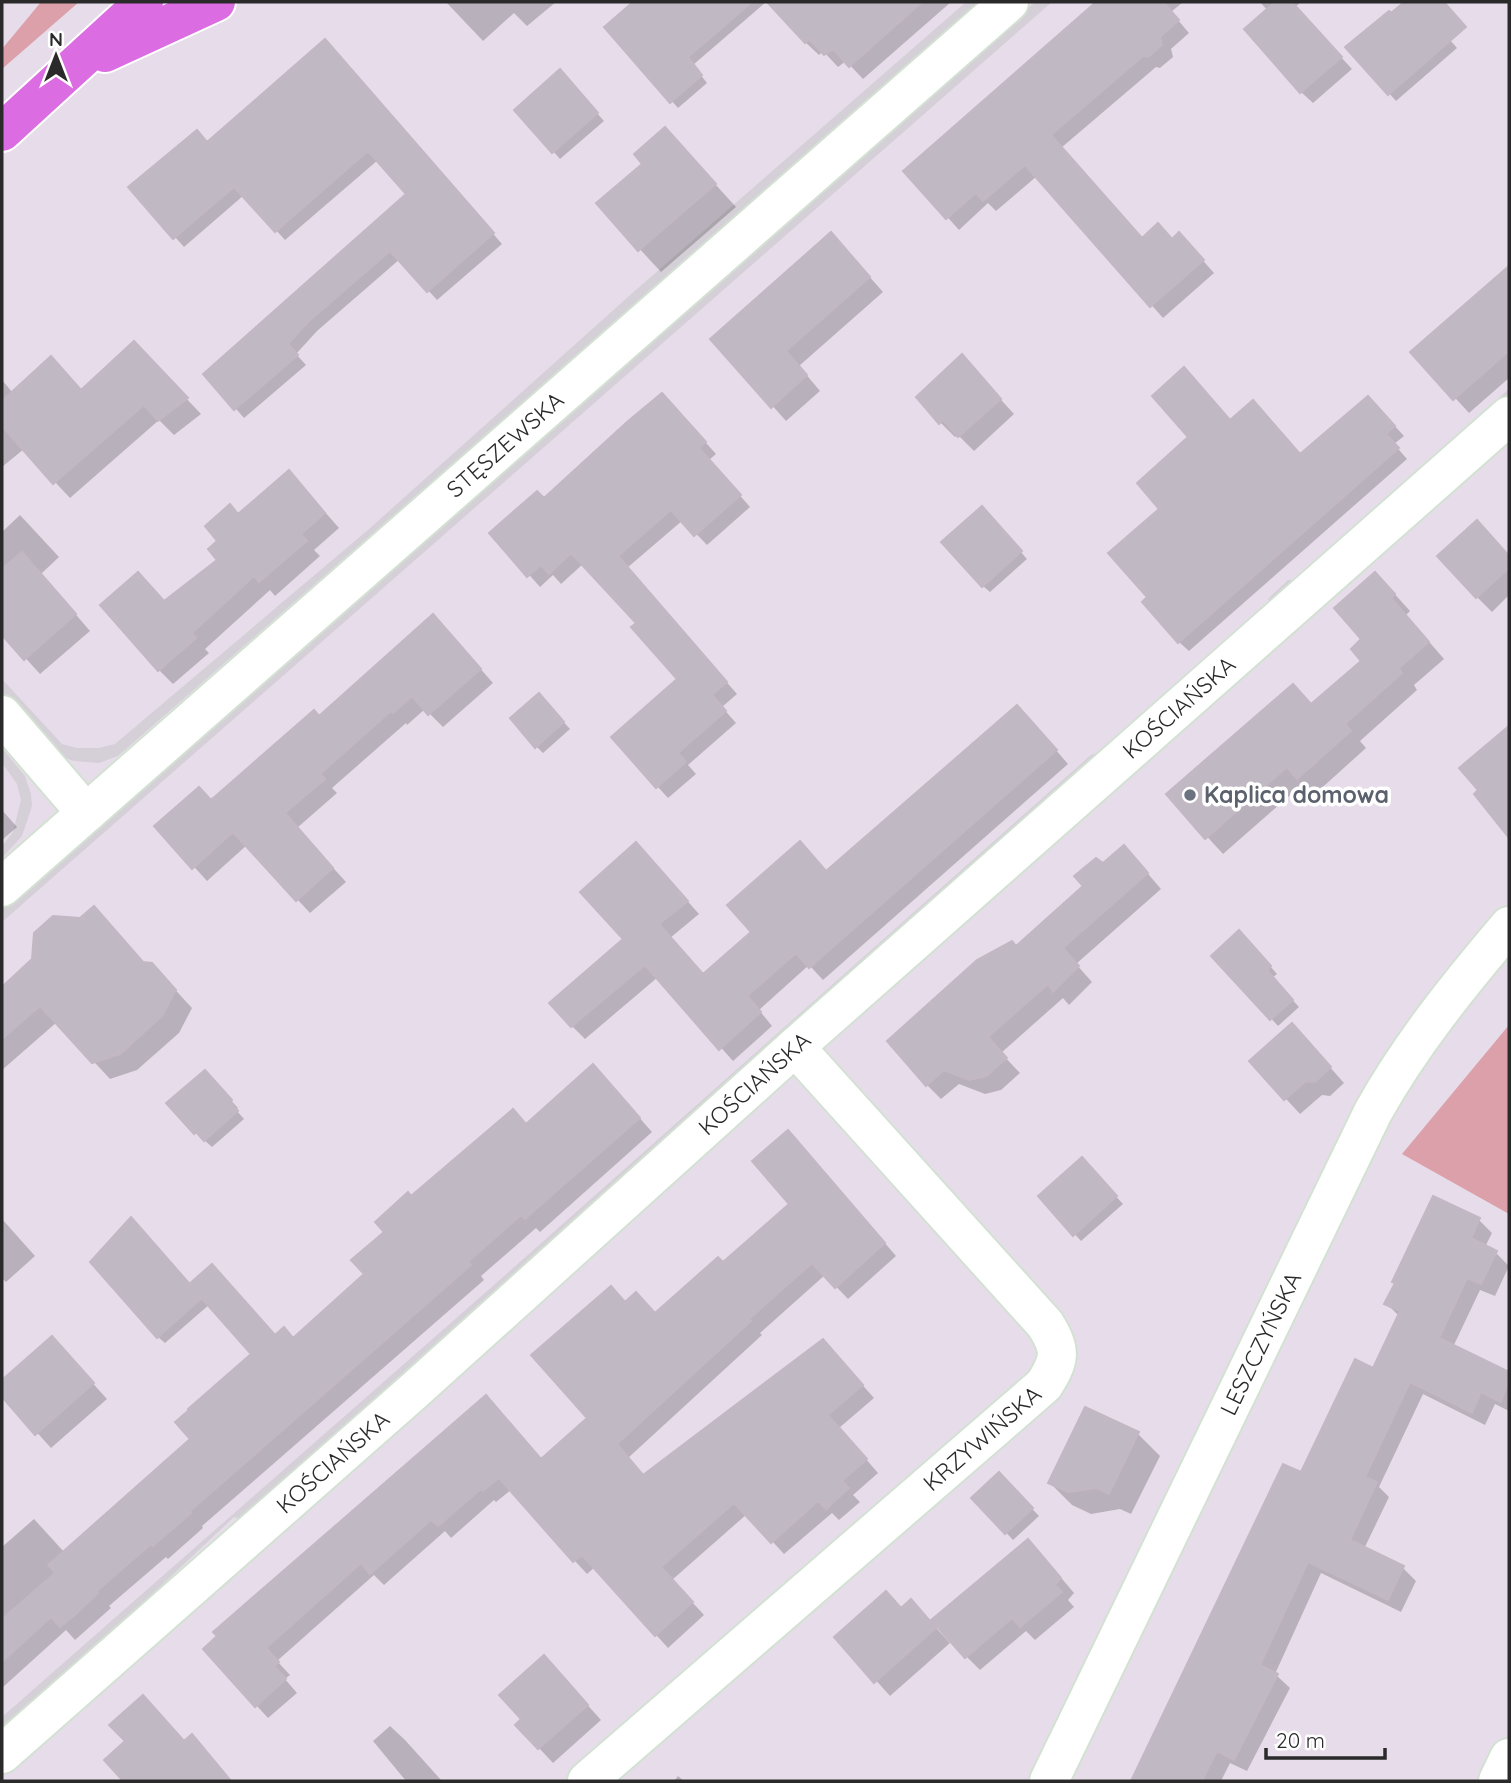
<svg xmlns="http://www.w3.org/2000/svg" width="1511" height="1783" font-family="Quicksand,sans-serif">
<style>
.green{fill:#dba0a9}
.plaza{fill:#d5cfd7}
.shadow{fill:#0003}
.building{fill:#c0b9c3;stroke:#c3b7c5;stroke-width:2}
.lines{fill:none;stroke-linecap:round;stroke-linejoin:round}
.minor-casing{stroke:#d3e1d3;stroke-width:42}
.major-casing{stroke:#fff;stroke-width:42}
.minor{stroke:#fff;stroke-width:38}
.major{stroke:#db6ce1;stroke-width:38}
.worship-dot{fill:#6b7280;stroke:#fff;stroke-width:2.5}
.labels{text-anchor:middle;stroke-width:7;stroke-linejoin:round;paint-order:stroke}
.street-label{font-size:23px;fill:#2a2a2a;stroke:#fff}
.worship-label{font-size:23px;font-weight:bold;fill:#5b616d;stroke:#fff;text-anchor:start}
</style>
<rect width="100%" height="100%" fill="#e7ddea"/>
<path class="green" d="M41,2H79L2,69V49Z
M1509,1025V1214L1402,1154Z"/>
<path class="plaza" d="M966,2H981L118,756L99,763L74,761L59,756L45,744L2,694V679L62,744L77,748H99L115,744L369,529L629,296Z
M1035,2H1052L2,922V908Z
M1509,389V400L565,1234L239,1519L234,1517L147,1599L2,1728V1717L503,1277L1091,755L1099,752L1270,602L1268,599L1288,580H1293Z
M2,748L25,776L31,794L32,806L22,836L2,858V846L13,832L21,800L17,784L2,763Z"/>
<path class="shadow" d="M446,2H556L527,26L514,13L483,41Z
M636,2H766L693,65L707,83L678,108L606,27Z
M767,2H951L863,79L846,61L838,67L823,51L819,55L790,28Z
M1098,2H1183L1171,12L1189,33L1171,49L1173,57L1160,68L1156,67L1061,148L1142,240L1173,241L1190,246L1214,273L1163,318L1037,176L996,211L988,203L959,230L906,171Z
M1260,2H1301L1295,7L1352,69L1313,103L1301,92L1268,11Z
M1403,2H1417L1457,48L1396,101L1348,47Z
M334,50L502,244L437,300L400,259L317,331L296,354L306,365L244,418L206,374L408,195L378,160L285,240L244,195L184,247L131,188L208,144Z
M567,79L604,121L560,159L517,110Z
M665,129L736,207L661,272L598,204L644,164Z
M845,249L883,292L799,366L820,391L786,421L713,339Z
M1509,268V378L1469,413L1413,352Z
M962,357L1014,414L974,451L958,435L955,437L940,422Z
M149,359L201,414L174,435L159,420L70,498L24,449L2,467V380L13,393L82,392Z
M673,406L716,454L709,460L750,507L707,545L683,520L627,568L737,694L722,707L736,723L688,765L696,774L668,798L657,786L679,680L639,623L583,564L561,584L553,575L540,587L492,533L544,500Z
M1378,408L1404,436L1394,444L1407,459L1189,651L1179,642L1150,597L1161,509L1231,421L1300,456Z
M303,487L339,528L314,550L320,556L275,596L270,590L205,649L209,653L173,684L159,670L138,574L165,602L220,560L239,516Z
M20,515L59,557L41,574L90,631L40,674L2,632V532Z
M988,515L1027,559L990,592L983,586Z
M1477,522L1509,557V595L1492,612L1477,597Z
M1391,590L1410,611L1406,615L1444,659L1414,685L1417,690L1360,741L1366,748L1315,794L1304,783L1223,854L1168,794L1312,705L1364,661V639Z
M446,630L493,683L443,727L425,709L407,725L406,723L332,788L337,793L297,828L346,882L310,913L247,845L207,881L157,826L211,802L319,718Z
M545,702L570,729L543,753L536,746Z
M1030,720L1068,764L823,980L809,965L759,1010L772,1026L733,1061L658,977L585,1039L572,1026L625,940L648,857L699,914L670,938L703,976L826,873Z
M1509,727V833L1501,824L1481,790L1462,768Z
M2,810L17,827L2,840Z
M1138,862L1161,889L1076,964L1092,982L1069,1005L1063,998L1001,1053L1020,1073L1001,1090L985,1094L959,1084L941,1099L927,1085L1016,948L1086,886L1103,865Z
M94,908L145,964L168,982L192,1008L179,1033L137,1070L110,1079L57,1022L2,1070V989Z
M1246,939L1277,974L1272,978L1299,1007L1278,1026L1214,956Z
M1306,1040L1344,1083L1330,1096L1322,1095L1300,1114L1251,1061Z
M211,1079L238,1108L236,1110L244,1119L212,1147L195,1132Z
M606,1080L652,1132L540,1232L536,1228L481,1276L484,1280L202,1526L203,1528L168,1559L166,1557L109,1606L111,1608L75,1640L66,1630L2,1688V1547L34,1519L65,1553L192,1439L254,1354L210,1304L165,1343L158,1337L190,1286L276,1337L294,1339L366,1275L387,1232L411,1198L527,1125Z
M800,1144L896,1256L848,1299L825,1275L760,1333L762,1335L628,1458L644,1476L835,1354L874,1398L839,1428L878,1473L853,1495L860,1502L839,1520L832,1513L784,1554L747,1514L672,1580L704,1615L668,1648L595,1567L587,1574L575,1561L512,1489L496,1502L494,1500L451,1538L445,1531L384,1585L374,1575L277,1661L290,1675L285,1679L297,1693L268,1718L205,1649L498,1410L542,1460L589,1419L626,1303L655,1315L723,1265L792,1204Z
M1088,1166L1123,1204L1081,1241L1040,1196Z
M1434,1198L1479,1220L1492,1233L1485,1247L1496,1253L1509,1266L1495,1296L1480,1290L1453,1347L1509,1374V1411L1495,1404L1485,1425L1423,1394L1379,1487L1389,1497L1364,1549L1403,1568L1416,1581L1401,1612L1321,1573L1275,1674L1290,1688L1247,1771L1230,1763L1221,1781H1132L1284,1466L1302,1475L1374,1371L1399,1316L1386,1303Z
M2,1219L35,1256L6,1282L2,1278Z
M52,1338L107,1399L51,1448L2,1394V1383Z
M1138,1434L1160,1456L1131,1514L1120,1509L1091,1514L1072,1505L1050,1483Z
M999,1474L1039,1516L1013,1540L974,1498Z
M1042,1555L1074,1593L1068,1600L1074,1607L1035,1640L1026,1631L980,1670L967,1657Z
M901,1610L925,1616L950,1643L890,1696L837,1637Z
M558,1672L601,1720L553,1763L539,1748L524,1719Z
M390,1726L405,1740L442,1781H406L373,1741Z
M192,1736L232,1781H125L107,1760L185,1742Z
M678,1776L684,1781H674Z"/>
<path class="building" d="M633,2H752L688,57L702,75L670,103L604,27Z
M767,2H922L849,67L833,49L824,55L809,39L805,43Z
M1096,2H1163L1179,20L1160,37L1162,45L1148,57L1143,56L1051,135L1142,238L1158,223L1172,239L1179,232L1204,260L1150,307L1025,165L983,201L976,193L946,219L903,171Z
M1275,2H1292L1342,57L1300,93L1244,29Z
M1405,2H1444L1466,27L1388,95L1345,47L1389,11L1392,13Z
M325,39L494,233L427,292L390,251L308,322L288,344L298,355L234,410L203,374L406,194L368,151L275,232L234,187L173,239L128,187L197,130L207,142Z
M560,69L598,113L552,153L514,110Z
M665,127L716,184L638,251L596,203L642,164L634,154Z
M831,232L870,277L786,351L807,375L771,408L710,339Z
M1509,266V351L1453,400L1410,352Z
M134,341L188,398L158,421L144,405L53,484L2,426V401L51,356L81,390Z
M962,354L1001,399L958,437L943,420L939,424L916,397Z
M1184,367L1230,420L1253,400L1300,454L1368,396L1395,426L1386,434L1399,448L1178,643L1142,602L1147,597L1108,553L1159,509L1137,483L1188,437L1152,396Z
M662,393L706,442L699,448L741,495L694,536L671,510L618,556L727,682L712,695L726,711L678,753L686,762L656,788L611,737L677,679L631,627L636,623L571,553L549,574L541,565L527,577L489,533L537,491L544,498L627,422Z
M289,470L325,513L301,534L307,541L259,582L254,576L192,633L196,638L158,671L100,605L138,572L164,601L217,560L208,549L217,541L205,526L230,504L238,514Z
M982,506L1022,551L982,587L941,542Z
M1477,520L1509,556V568L1476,598L1437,556Z
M22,552L76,614L24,660L2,635V569Z
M1375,572L1395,594L1391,598L1429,642L1399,668L1402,673L1345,724L1351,731L1297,779L1287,767L1205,839L1166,794L1293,684L1311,704L1361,661L1351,649L1361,639L1334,608Z
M433,614L481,669L428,715L412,696L393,713L391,711L320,774L325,779L285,813L333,868L296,901L233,832L192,869L154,826L199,787L211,800L314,710L319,716Z
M539,693L564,722L535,748L510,718Z
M1017,705L1057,750L809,968L796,953L747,996L761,1012L719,1050L645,965L571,1027L549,1003L623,939L580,892L636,842L688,901L659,924L703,974L751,932L727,905L800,841L826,871Z
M1509,726V838L1474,794L1478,790L1459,768Z
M1124,845L1148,873L1063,948L1079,966L1053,992L1048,984L988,1037L1007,1058L986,1076L969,1080L944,1070L926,1086L887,1041L977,960L1012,941L1016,946L1083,886L1074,876L1096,858L1103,863Z
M94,906L143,962L152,963L176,990L162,1016L120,1054L92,1063L40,1006L2,1039V987L32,959L34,933L53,916L80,918Z
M1239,930L1271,966L1267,970L1293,1000L1270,1020L1211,956Z
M1292,1023L1331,1067L1315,1082L1306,1081L1284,1100L1249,1061Z
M593,1064L640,1118L525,1219L521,1215L468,1262L471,1265L189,1512L191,1513L153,1546L151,1544L97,1591L98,1593L76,1614L60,1627L51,1617L2,1662V1619L55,1573L48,1565L190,1439L175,1422L189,1410L188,1409L251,1354L189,1284L212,1264L275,1335L284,1327L293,1338L364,1274L351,1260L384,1232L375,1222L408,1192L411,1196L513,1109L526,1124Z
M205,1070L232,1100L230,1102L238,1111L204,1141L196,1132L194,1134L166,1103Z
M788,1130L885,1243L835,1288L812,1263L749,1319L751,1321L617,1444L643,1475L823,1339L863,1385L828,1415L867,1459L842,1481L849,1488L826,1509L818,1501L771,1543L734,1503L661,1567L693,1602L655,1636L582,1555L573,1562L499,1478L483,1491L481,1489L438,1526L431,1520L370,1574L361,1563L266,1648L279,1662L274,1666L286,1679L255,1707L203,1649L217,1636L213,1632L486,1395L541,1459L587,1418L531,1355L611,1286L625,1302L636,1292L655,1313L718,1257L723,1262L789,1204L752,1161Z
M1082,1157L1117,1196L1073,1236L1038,1196Z
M1433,1196L1480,1218L1471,1238L1497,1251L1481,1284L1467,1278L1439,1338L1509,1372V1379L1501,1402L1481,1392L1472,1413L1410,1382L1365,1477L1377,1482L1350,1540L1404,1566L1388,1600L1308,1562L1260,1665L1278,1674L1234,1760L1217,1751L1202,1781H1131L1283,1464L1301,1472L1355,1359L1373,1368L1400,1311L1384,1304L1395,1283L1392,1282Z
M131,1217L202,1298L157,1338L90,1262Z
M52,1336L94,1383L35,1435L2,1397V1380Z
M1085,1407L1139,1432L1109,1494L1097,1488L1068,1492L1048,1483Z
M999,1472L1033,1508L1005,1534L971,1498Z
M1028,1539L1061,1578L1055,1585L1062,1592L1020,1627L1012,1618L965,1658L931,1620Z
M886,1591L901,1608L911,1599L936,1628L874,1683L834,1637Z
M544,1655L588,1705L538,1749L515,1725L521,1719L499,1695Z
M143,1695L184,1741L192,1734L231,1781H123L104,1760L125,1741L109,1725Z"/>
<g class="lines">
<defs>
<g id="minor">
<path d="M2,715L86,813"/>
<path id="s1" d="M2,887L1009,2"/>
<path id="s2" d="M2,1754L415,1390L795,1047L1509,416"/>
<path id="s3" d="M587,1781L1044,1385C1060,1360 1062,1350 1045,1324L795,1047"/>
<path id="s4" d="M1049,1781L1373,1112C1411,1044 1459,985 1509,926"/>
<path d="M1498,1781L1509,1758"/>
</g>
<path id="major" d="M105,53L216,2
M2,132L144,2"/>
</defs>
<use href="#minor" class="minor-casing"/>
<use href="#major" class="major-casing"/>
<use href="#minor" class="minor"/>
<use href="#major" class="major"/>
</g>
<circle class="worship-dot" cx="1190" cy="795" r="7"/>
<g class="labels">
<g class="street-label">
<text dy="8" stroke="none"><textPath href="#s1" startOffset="670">STĘSZEWSKA</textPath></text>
<text dy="8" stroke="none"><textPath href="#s2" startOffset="1575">KOŚCIAŃSKA</textPath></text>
<text dy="8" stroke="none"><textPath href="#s2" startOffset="1008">KOŚCIAŃSKA</textPath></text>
<text dy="8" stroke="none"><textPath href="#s4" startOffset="486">LESZCZYŃSKA</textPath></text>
<text dy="8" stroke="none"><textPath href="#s3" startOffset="523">KRZYWIŃSKA</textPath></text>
<text dy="8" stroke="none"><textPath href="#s2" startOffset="441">KOŚCIAŃSKA</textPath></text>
</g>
<g class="worship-label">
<text x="1204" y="803">Kaplica domowa</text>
</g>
</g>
<rect width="1511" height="1783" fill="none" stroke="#2a2a2a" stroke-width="7"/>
<g transform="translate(56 56)" stroke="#ffffff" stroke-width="5" paint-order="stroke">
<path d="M0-5L12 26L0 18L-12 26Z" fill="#2a2a2a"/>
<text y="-10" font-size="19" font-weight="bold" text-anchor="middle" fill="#2a2a2a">N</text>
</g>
<path d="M1266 1748v10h119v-10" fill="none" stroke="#2a2a2a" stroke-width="3.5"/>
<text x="1276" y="1748" font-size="21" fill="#2a2a2a" stroke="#ffffff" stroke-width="5" paint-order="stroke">20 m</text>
</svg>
